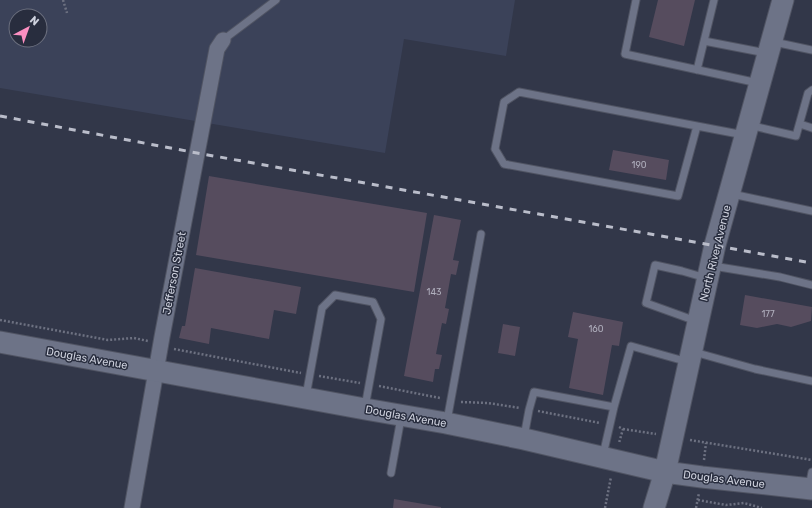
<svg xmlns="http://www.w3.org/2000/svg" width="812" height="508" font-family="Rubik,sans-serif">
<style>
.built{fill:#3b4259;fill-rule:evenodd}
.building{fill:#564c5e}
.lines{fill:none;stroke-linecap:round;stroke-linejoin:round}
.lane-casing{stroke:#505463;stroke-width:9}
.street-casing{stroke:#505463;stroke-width:17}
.secondary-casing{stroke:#505463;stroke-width:23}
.path{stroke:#6d7181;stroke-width:2.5;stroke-dasharray:2 2;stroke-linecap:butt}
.lane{stroke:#6d7387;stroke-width:7}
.street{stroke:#6d7387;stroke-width:15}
.secondary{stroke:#6d7387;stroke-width:21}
.rail{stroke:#babdca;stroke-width:3;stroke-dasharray:7 7;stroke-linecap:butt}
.labels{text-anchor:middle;stroke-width:3;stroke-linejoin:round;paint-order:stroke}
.number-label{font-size:9px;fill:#b1b0be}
.street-label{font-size:11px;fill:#cfd2de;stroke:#282d3e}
</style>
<rect width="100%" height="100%" fill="#323749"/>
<path class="built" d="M0,0H515L506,56L404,39L385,153L0,88ZM16,16H40V40H16Z"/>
<path class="building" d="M658,0H695L684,46L649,37Z
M613,150L669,160L666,180L609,170Z
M209,176L427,213L414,292L196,255Z
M434,215L461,220L453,260L459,261L456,275L451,274L445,308L449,309L446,324L442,323L436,354L442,355L439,369H435L433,382L404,376Z
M195,268L301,287L296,314L274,310L269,339L211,328L209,344L179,338L182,326H185Z
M745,295L812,307L811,321L791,327L777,324L757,328L740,325Z
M573,312L623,322L619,346L612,345L603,395L569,388L578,339L568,337Z
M503,324L520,327L515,356L498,353Z
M394,499L441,507V508H393Z"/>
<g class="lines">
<defs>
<path id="lane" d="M636,0L625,54L758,83
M714,0L704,41L766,53
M223,40L276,0
M774,42L812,50
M697,70L704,41
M800,124L812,128
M749,125L796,136L808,93L812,90
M697,126L678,196L504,164L495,149L504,102L519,92L744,135
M732,194L812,211
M713,266L780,277L812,285
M696,321L646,303L655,265L682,271L706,278
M694,352L755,369L812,381
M306,396L322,308L335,295L373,302L381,319L365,407
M447,421L481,234
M524,437L529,410L534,392L614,407L631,346L688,362
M603,455L614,407
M391,473L401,418
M809,487L812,472"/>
<path id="street" d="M132,508L162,337L217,49L223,40"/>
<path id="secondary" d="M0,342L365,409L446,423L524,439L665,472L702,477L812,489
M654,508L665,472L715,245L783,0"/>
</defs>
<use href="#lane" class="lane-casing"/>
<use href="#street" class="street-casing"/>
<use href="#secondary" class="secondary-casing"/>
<path class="path" d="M63,0L67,13
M0,320L108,340L134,338L148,341
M174,349L301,373
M319,376L360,383
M379,386L440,398
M461,402L488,403L520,408
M538,411L600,423
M619,427L623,429L619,443
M623,429L656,434
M690,440L812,460
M704,460L706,443
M698,500L726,505L744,503L762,508
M605,508L611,477
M696,508L699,493"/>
<use href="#lane" class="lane"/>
<use href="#street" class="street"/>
<use href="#secondary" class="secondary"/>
<path class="rail" d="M0,116L197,153L812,263"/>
</g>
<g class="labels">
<g class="number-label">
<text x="639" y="168">190</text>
<text x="434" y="295">143</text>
<text x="768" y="317">177</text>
<text x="596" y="332">160</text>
</g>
<g class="street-label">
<text transform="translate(715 253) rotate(-76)" y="4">North River Avenue</text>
<text transform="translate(174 273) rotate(-79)" y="4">Jefferson Street</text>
<text transform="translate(87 358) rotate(10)" y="4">Douglas Avenue</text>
<text transform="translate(406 416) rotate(10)" y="4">Douglas Avenue</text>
<text transform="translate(724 479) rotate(7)" y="4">Douglas Avenue</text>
</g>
</g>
<g transform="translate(28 28) rotate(41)"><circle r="19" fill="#282d3e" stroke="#6b6f7e"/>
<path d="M0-3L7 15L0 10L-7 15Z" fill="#fc8fc1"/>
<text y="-6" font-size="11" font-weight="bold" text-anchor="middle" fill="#cfd2de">N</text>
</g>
</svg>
